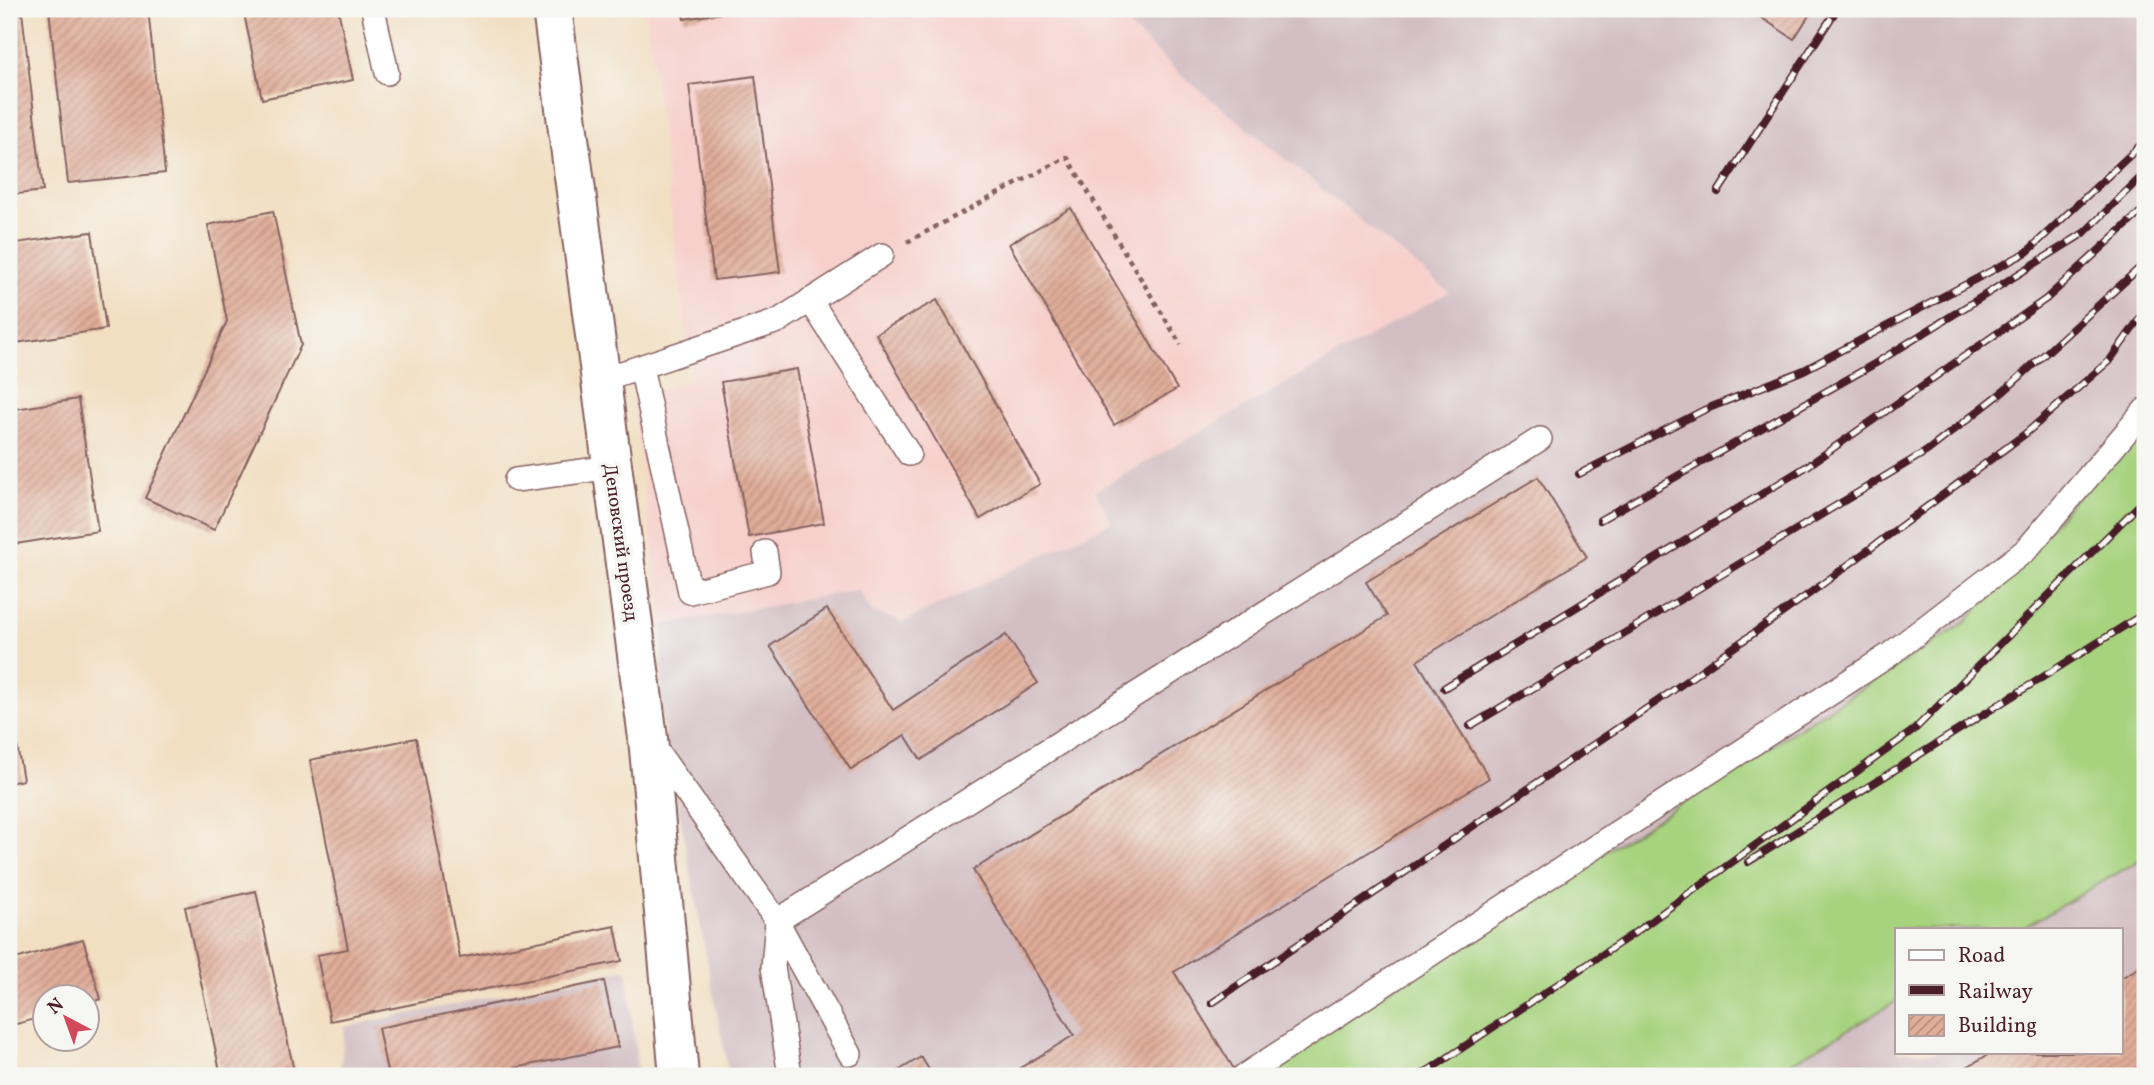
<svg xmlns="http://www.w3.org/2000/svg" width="2154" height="1085" font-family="Vollkorn,serif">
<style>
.built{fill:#f7d0cc}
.industrial{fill:#d2bec3}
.grass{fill:#a7d37f;stroke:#787955;stroke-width:2}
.building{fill:url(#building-hatch)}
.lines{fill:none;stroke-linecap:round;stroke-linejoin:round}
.service-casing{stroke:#856260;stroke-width:26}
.minor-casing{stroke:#856260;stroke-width:42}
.path{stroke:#856260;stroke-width:4.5;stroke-dasharray:5 5;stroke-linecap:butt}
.service{stroke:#fff;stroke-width:23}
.minor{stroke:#fff;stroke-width:38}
.rail-casing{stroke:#4a1f2b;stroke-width:8}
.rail{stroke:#f6f6f2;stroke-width:5;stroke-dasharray:16;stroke-linecap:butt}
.labels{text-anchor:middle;stroke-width:7;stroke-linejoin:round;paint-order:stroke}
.street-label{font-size:19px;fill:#4a1f2b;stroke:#f6f6f2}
</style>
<defs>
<pattern id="building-hatch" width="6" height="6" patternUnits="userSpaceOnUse" patternTransform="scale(1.75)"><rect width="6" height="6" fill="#e0ad99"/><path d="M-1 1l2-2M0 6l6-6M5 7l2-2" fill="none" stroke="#b88c7d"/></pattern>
</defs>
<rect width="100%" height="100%" fill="#f6f6f2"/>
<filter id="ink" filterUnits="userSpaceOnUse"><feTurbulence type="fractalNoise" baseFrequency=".0143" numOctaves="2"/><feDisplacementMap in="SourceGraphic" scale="14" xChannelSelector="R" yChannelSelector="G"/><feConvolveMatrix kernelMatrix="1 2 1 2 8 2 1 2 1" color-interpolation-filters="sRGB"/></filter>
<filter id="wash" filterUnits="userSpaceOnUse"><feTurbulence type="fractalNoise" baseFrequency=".00686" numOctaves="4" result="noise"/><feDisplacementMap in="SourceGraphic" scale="28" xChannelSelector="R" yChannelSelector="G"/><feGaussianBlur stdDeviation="1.57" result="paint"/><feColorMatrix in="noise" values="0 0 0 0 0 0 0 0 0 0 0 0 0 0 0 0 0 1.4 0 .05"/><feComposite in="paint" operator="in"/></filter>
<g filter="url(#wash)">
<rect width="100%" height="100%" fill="#f2dfc2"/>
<path class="built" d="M646,9H1111L1180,74L1450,292L1095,490L1112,522L903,622L871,612L858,590L663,625L632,398L692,380Z"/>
<path class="industrial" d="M1111,9H2145V420L1966,622L1253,1076H729L659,705L663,625L858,590L872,612L903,622L1112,522L1095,491L1449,292L1180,74Z
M2145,857V1076H1768L1897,1001V1052H2121V929H2021Z
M627,969L638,1076H340L345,1027Z"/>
<path class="grass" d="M2145,420V857L2021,929H1897V1001L1768,1076H1253L1966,622Z"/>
<g id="blocks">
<path class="building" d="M49,9H148L165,173L68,183Z
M243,9H338L353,80L262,99Z
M682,9H740V10L684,19Z
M1748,9H1813L1794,39Z
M22,12L43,191L9,195V13Z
M755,76L780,272L714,280L689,85Z
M1071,208L1177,389L1114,425L1009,244Z
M273,211L301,345L214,530L145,498L227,321L208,225Z
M92,232L106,329L9,344V244Z
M937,300L1040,484L980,519L876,334Z
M797,369L824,523L749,537L721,382Z
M78,399L98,531L9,545V410Z
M1538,477L1587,557L1417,661L1489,778L1174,972L1234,1069L1221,1076H1007L1074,1035L973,870L1387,616L1366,582Z
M827,609L893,710L1006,635L1038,683L921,760L905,735L851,770L770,646Z
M9,699L23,780L9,783Z
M416,738L460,958L615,926L622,961L330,1021L317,955L348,949L310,760Z
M256,891L295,1076H221L185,907Z
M83,939L101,999L88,1003V998H46V1016L9,1026V961Z
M2145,964V1076H1951L1993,1052H2121V978Z
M604,981L618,1047L476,1076H388L378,1028Z
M921,1057L933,1076H890Z"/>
</g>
</g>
<g filter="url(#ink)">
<use href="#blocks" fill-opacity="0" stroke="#856260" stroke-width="2"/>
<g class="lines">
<defs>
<path id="service" d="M373,9L387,73
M810,300L909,454
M641,367L690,592L768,572L765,552
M601,380L778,321L882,255
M516,480L612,467
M652,744L777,921L850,1054
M793,1076L789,1069L773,967L777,921L1540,439
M1244,1076L1889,655L2026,550L2145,410"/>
<path id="minor" d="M552,9L648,738L679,1076"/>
</defs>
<use href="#service" class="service-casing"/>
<use href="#minor" class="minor-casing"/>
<path class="path" d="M907,242L1067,157L1181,345"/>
<use href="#service" class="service"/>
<use href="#minor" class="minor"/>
<defs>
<path id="rail" d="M1718,192L1837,9
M1579,474L1704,410L1804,370L2027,252L2145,141
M1600,520L1876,363L2084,233L2145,173
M1444,688L1809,465L2046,299L2145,208
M1470,726L1927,451L2004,391L2145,263
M1748,862L2145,613
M1212,1003L1665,696L1813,591L2025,434L2110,360L2145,311
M1420,1076L1633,934L1914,730L2145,499"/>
</defs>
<use href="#rail" class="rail-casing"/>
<use href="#rail" class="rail"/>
</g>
</g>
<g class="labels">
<g class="street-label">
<text transform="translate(622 542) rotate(82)" y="7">Деповский проезд</text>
</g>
</g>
<rect width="2154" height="1085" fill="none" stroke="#f6f6f2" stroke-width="35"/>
<rect x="1895" y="928" width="228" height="126" fill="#f6f6f2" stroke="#b1a0a2" stroke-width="2"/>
<rect x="1909" y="950" width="35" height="10" fill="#ffffff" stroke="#b1a0a2" stroke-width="2"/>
<text x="1958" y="962" font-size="21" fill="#4a1f2b">Road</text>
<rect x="1909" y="985" width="35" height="10" fill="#4a1f2b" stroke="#b1a0a2" stroke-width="2"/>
<text x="1958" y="998" font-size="21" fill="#4a1f2b">Railway</text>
<rect x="1909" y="1015" width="35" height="21" fill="url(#building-hatch)" stroke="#b1a0a2" stroke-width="2"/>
<text x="1958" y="1032" font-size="21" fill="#4a1f2b">Building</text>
<g transform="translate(66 1018) rotate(319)"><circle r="33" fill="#f6f6f2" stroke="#b1a0a2" stroke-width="2"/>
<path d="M0-5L12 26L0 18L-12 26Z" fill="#d1495b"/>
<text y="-10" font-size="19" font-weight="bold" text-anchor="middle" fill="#4a1f2b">N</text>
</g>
</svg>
